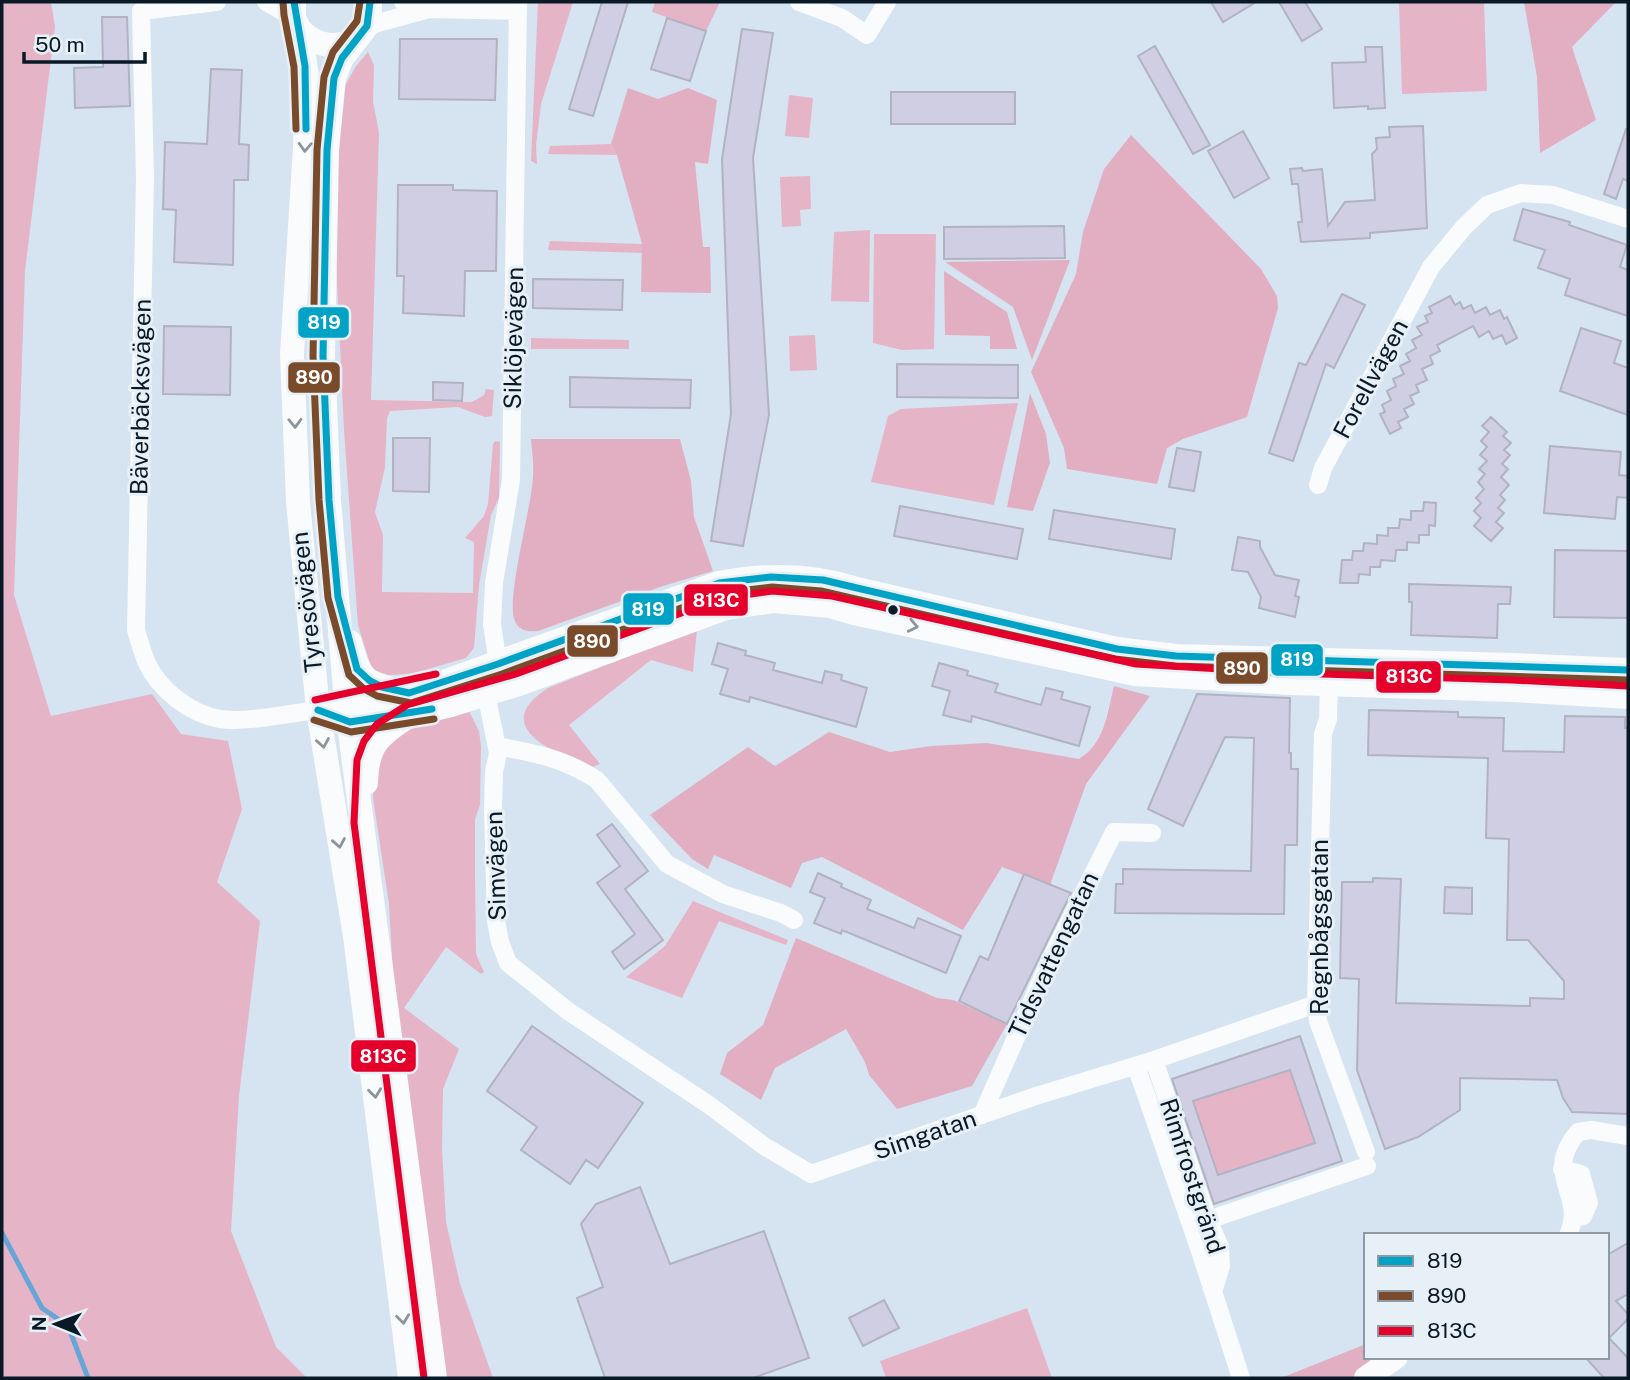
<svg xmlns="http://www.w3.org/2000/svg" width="1630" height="1380" font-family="'Public Sans',sans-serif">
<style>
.green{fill:#e6b4c7}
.forest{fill:#e2afc2}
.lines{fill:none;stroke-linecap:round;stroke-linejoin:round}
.stream{stroke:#66a5d7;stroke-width:5}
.building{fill:#cfcee2;stroke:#b1b3c1;stroke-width:2;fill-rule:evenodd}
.street{stroke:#f9fbfd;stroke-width:18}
.secondary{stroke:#f9fbfd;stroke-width:24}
.bus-1-casing{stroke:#e7eff7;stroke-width:12}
.bus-2-casing{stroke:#e7eff7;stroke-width:12}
.bus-3-casing{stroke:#e7eff7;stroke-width:12}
.bus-1{stroke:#00a2c6;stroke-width:7}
.bus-2{stroke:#7a4b2a;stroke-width:7}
.bus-3{stroke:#e4002b;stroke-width:7}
.oneway{stroke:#8d959c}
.bus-dot{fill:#091926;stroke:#e7eff7;stroke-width:2.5}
.labels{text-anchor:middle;stroke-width:6;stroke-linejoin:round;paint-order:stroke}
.street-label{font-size:24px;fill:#091926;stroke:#e7eff7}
.line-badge{stroke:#e7eff7;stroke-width:2.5}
.badge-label{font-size:19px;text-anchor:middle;font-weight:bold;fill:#fff}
</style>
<rect width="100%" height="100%" fill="#d6e3f0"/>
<path class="green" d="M2,2H51L55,26L25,271L14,595L51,716L152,694L181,734L228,741L242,809L217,882L260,921L239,1096L231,1231L276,1347L307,1378H2Z
M538,2H573L541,104L536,146L537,164L531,161Z
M655,2H720L706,31L652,12Z
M1399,2H1484L1487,91L1402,94Z
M368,52L374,65L373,101L379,133L371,400L472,402L484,395L486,389L494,390L492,416L485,417L458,407L390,411L387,418L385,467L375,512L383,535L382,592L473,593L474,542L465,538L484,516L488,504L493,444L495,441L500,442L499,498L491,515L479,585L474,648L466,658L411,674L388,675L372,670L358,625L344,430L334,218V154L345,86L356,66Z
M789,95L813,98L809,138L785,136Z
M611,144L617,155L548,154L550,146Z
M810,176L811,209L800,210L801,226L782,227L780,177Z
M870,230L869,302L831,301L834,232Z
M874,234H936L934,349L902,350L873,343Z
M550,241L642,244V253L548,250Z
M815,335L817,370L790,371L789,336Z
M531,338L629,340V349H531Z
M1018,403L994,505L871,482L888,416L901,409Z
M779,587L812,590L830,594L811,596L534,666L531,660L726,593Z
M697,629L693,672L651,660L569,725L600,764L593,767C556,754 487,727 548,688Z
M469,711L479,731L481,746L480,805L475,819V876L476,954L484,972L481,974L446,947L404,1008L459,1049L443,1089L442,1148L446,1222L460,1284L493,1378H446L395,1010L389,904L373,798L374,771L385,745L419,723Z
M693,901L788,940L786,945L719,921L682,998L626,977L665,946Z
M1290,1070L1315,1143L1218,1175L1193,1101Z
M1027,1308L1052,1378H886L880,1361Z"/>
<path class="forest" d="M1524,2H1616L1572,47L1596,120L1540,153L1537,77Z
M628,88L658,99L688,88L717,100L708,164L695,162L703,247H710L711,293L641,292L642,244L617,155L611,144Z
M1131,135L1261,269L1277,296L1278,308L1247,417L1183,439L1167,448L1157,484L1067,469L1064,448L1031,372L1076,274L1083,232L1104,169Z
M1070,260L1032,360L1013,307L945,262Z
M944,271L1007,312L1017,349H990V336L945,335Z
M1030,393L1046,434L1050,463L1033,511L1007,507Z
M531,439H680L691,481L694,517L713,571L663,586L538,631C528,632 519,631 515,621C505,602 532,505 533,477C534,464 532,451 531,439Z
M1114,686L1150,696L1086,784L1050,885L1002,867L963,930L822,857L802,863L791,888L714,855L708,869L692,859L650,815L748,747L775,766L829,732L890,752L931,746L987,743L1079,759C1105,743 1107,714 1114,686Z
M796,938L937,998L953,1000L1007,1024L972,1086L897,1109L869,1075L865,1062L846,1029L775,1068L761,1100L720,1074L727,1053L763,1025Z
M1366,1344V1357H1381L1352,1378H1281Z"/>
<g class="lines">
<path class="stream" d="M2,1233L42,1308L68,1326L88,1378"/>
</g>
<path class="building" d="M602,2H628L593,116L569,109Z
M1211,2H1256L1223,22Z
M1279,2H1305L1322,29L1302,41Z
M102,17H127L130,106L75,108L74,68L103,67Z
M667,18L706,31L690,81L651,69Z
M742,29L773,33L753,158L769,415L743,546L711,541L731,414L722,159Z
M400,39H497L495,100L399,99Z
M1155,46L1210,145L1193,154L1138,56Z
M1365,47H1382L1385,108L1368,109V106L1334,108L1332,63L1366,62Z
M211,69L242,70L239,144L249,145L248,180H234L233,265L174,262L176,210L163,209L165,142L207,144Z
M891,92H1015V124H891Z
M1423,126L1427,228L1370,233V238L1301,242L1298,222H1302L1298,184H1292L1290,169L1302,168L1303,171L1322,169L1328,226L1345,202L1375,200L1372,154L1377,149L1376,138L1390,137L1389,127Z
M1626,129H1628V181L1623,179L1616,199L1604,194Z
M1243,131L1269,178L1234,198L1208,151Z
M398,185H453V190L497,191L496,271H465L464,316L403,313L404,276H397Z
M1523,209L1570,222L1569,225L1627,245L1620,267L1628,270V316L1565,295L1570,279L1538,268L1545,250L1514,240Z
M1064,226L1065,258L944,259V227Z
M533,279L623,280L622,310L533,308Z
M1342,294L1365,305L1334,368L1326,364L1293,461L1269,453L1299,363L1306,365Z
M1450,296L1455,305L1460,302L1463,309L1471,305L1475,313L1486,307L1490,315L1500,310L1504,319L1507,317L1517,338L1506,344L1502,335L1493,339L1489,331L1479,337L1473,326L1437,345L1440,351L1430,356L1433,364L1422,369L1427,380L1416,385L1419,392L1410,396L1414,404L1404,409L1408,417L1398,422L1401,428L1390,434L1380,414L1385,412L1382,405L1391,400L1387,391L1396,386L1393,379L1404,374L1400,366L1410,361L1406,354L1416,348L1412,340L1422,335L1417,327L1428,322L1425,316L1432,313L1429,307Z
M164,326L231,327L230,395L163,394Z
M1581,328L1621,341L1614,363L1628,368V415L1560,391Z
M897,364L1018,365V398L897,397Z
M570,377L691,380L690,408L570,407Z
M433,382L463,383L462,401L433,400Z
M1491,417L1507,432L1503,436L1511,443L1504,450L1510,455L1502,464L1508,469L1501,477L1509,485L1500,495L1505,500L1498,508L1504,513L1496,522L1503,528L1491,541L1474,526L1481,518L1474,511L1481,503L1476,498L1484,489L1478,482L1485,474L1479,469L1487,461L1480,455L1487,447L1481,441L1489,432L1482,426Z
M393,438H430L429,492L393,491Z
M1550,446L1621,452L1619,475L1628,476V498L1617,497L1615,519L1544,513Z
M1177,448L1201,452L1194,491L1169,487Z
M1424,502L1436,503L1435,526L1429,525V535H1419V543L1407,542V550H1396L1395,561L1381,560L1380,567H1370V575L1359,574L1358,583H1340L1342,560H1352L1353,551H1363L1364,543L1377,544V535L1388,536V528H1399L1400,519L1411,520V511H1423Z
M900,506L1023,529L1017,559L894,536Z
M1054,510L1175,529L1171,559L1049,539Z
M1238,537L1260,541V547L1275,575L1299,580L1295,596L1299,597L1295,617L1259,608L1261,597L1248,572L1232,570Z
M1555,550L1628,551V618L1554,617Z
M1409,584L1511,587L1510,604H1498L1497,638L1411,635L1412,602H1409Z
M718,643L746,651L745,655L775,663L773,670L822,683L825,671L842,675L841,680L867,688L856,727L750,697L749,702L720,694L728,669L712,664Z
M939,663L968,671L967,675L998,684L995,692L1041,705L1046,688L1063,692L1061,699L1090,707L1079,746L972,716L971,722L943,715L950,691L932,686Z
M1197,694L1290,698L1289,753H1291V769H1298L1297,845H1285L1284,914L1115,913L1116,884H1123V869L1251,871L1254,738L1225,737L1183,826L1148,809Z
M1369,710L1458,712V717L1504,718L1503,751L1564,752L1565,716L1625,717V728H1628V1114L1572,1112L1563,1098L1557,1080L1460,1078V1110L1418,1137L1385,1149L1357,1070L1359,979L1340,978L1342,882H1373V878L1401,879L1396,1003L1530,1006V998L1564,999V981L1528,940H1507L1509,839L1486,838L1488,758L1368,755Z
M612,824L648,871L625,889L663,940L624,969L612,952L635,934L597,883L620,866L597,835Z
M818,873L842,884L841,887L871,900L867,909L914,928L918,918L961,936L946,973L842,930L841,934L814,923L825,898L810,892Z
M1024,874L1071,893L1007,1024L959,1001L980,956L988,960Z
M1445,887L1472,888V914L1444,913Z
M532,1026L643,1103L598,1168L586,1160L570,1184L521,1150L537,1127L487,1091Z
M1300,1036L1342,1161L1214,1204L1172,1079ZM1290,1070L1315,1143L1218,1175L1193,1101Z
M640,1187L670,1264L764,1231L809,1358L753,1378H605L577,1298L603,1287L581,1224L596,1204Z
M1628,1243V1294L1616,1301L1628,1314V1319L1609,1338L1628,1358V1378H1604L1585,1357H1607V1255Z
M884,1300L899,1328L863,1346L849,1318Z"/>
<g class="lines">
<path class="street" d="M217,2L141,11L145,177L136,630C139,640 142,651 146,661C158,689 190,714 220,719C246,723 291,713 318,710
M266,2L294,18
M403,2L429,9L516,11
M799,2L842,18L867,35L887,2
M367,26L429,9
M1318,485L1323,468L1431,267L1464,227L1487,205L1521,193L1553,195L1628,219
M498,664L492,624L494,583L511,480L518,2
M1329,685L1328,719L1323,734L1316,1004L1318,1021L1366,1152
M486,693L498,753L494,772L493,810L496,921L500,942L508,963L568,1011L709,1105L764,1146L811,1174L1036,1096L1154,1060L1316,1004
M497,746C535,753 563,758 597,780L667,864L723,894L781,913L794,920
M1154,1060L1208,1220L1220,1247L1221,1266L1213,1292
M1136,1066L1200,1251L1241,1378
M982,1115L1050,960L1114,832L1152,833
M1562,1169L1581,1174L1589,1203L1583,1216L1575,1218
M1208,1220L1367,1166
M1568,1235C1587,1195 1541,1175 1578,1132L1591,1130L1628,1136"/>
<path class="secondary" d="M294,2V18L300,30L307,76L305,147L292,354L298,502L318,710L355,936L410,1378
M370,2V13L367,26L342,58L334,78L327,150L323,356L329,500L346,702L435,1378
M300,30C317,46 333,49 354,40
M350,642C360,678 363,683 401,691
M332,706C367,696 403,694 438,684L719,583C766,574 812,574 857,589L1117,649L1176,656L1513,665L1628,670
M335,716L350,722L413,714L451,705L519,684L726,608L774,601L830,606L854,613L1135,674L1290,683L1512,690L1628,697
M366,783C367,745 378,736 409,716
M1366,1378L1396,1357"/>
<defs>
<path id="bus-1" d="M294,2L305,66L306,129
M370,2L367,26L342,58L334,78L327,150L323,356L329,500L338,597L357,669L370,681L382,687L409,693L498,664L719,583L771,577L823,580L1117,649L1176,656L1628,670
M318,710L350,722L432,709"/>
<path id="bus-2" d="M283,2L284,15L294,67L296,129
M360,2L357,21L333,52L324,77L317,150L313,356L319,500L328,598L349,675L364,689L377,696L411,703L502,674L722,593L772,587L821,591L1115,659L1175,666L1628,680
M314,720L351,732L434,719"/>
<path id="bus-3" d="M315,700L436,674
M424,1378L354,823L357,760L364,741L377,724L407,705L516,674L722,598L772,591L832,596L1136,664L1290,673L1512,680L1628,686"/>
</defs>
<use href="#bus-1" class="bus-1-casing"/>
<use href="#bus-2" class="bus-2-casing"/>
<use href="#bus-3" class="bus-3-casing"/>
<use href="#bus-1" class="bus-1"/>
<use href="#bus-2" class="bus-2"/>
<use href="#bus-3" class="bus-3"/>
</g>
<defs><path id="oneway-chevron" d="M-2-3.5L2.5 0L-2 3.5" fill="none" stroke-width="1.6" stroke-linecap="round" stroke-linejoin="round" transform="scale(1.75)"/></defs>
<g class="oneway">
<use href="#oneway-chevron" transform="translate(305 147) rotate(92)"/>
<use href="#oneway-chevron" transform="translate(295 423) rotate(88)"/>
<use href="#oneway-chevron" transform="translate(913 626) rotate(12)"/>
<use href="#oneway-chevron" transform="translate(323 743) rotate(80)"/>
<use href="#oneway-chevron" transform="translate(339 843) rotate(80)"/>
<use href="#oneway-chevron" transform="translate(375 1093) rotate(83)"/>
<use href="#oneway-chevron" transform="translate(403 1319) rotate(83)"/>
</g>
<circle class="bus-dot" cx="893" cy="610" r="6"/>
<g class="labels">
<g class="street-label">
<text transform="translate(514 338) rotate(-89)" y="8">Siklöjevägen</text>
<text transform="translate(1371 379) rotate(-62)" y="8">Forellvägen</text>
<text transform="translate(141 397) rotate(-89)" y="8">Bäverbäcksvägen</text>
<text transform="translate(307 602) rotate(-96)" y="8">Tyresövägen</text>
<text transform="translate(496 866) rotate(-92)" y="8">Simvägen</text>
<text transform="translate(1320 927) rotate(-90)" y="8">Regnbågsgatan</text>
<text transform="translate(1054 955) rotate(-65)" y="8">Tidsvattengatan</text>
<text transform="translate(925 1135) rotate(-19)" y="8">Simgatan</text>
<text transform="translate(1192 1176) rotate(72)" y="8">Rimfrostgränd</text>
</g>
</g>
<g class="line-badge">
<rect x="297" y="306" width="53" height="33" rx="7" fill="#00a2c6"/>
<rect x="287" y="361" width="54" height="33" rx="7" fill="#7a4b2a"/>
<rect x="683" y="583" width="66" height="34" rx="7" fill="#e4002b"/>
<rect x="622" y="592" width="53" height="34" rx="7" fill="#00a2c6"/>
<rect x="566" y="624" width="53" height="34" rx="7" fill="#7a4b2a"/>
<rect x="1270" y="643" width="54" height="34" rx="7" fill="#00a2c6"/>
<rect x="1215" y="651" width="54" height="34" rx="7" fill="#7a4b2a"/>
<rect x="1375" y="660" width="67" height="34" rx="7" fill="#e4002b"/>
<rect x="350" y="1039" width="67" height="34" rx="7" fill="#e4002b"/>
</g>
<g class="badge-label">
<text x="324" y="329">819</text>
<text x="314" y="384">890</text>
<text x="716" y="607">813C</text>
<text x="648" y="616">819</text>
<text x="592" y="648">890</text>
<text x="1297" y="666">819</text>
<text x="1242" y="675">890</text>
<text x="1409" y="683">813C</text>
<text x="383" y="1063">813C</text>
</g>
<rect width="1630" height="1380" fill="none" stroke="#091926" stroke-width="7"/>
<rect x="1364" y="1233" width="245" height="126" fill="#e7eff7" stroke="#8e99a3" stroke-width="2"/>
<rect x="1378" y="1256" width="35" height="10" fill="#00a2c6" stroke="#8e99a3" stroke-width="2"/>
<text x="1427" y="1268" font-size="21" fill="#091926">819</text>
<rect x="1378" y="1291" width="35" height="10" fill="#7a4b2a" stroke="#8e99a3" stroke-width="2"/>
<text x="1427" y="1303" font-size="21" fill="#091926">890</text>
<rect x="1378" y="1326" width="35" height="10" fill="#e4002b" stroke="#8e99a3" stroke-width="2"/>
<text x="1427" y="1338" font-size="21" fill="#091926">813C</text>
<g transform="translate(56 1324) rotate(271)" stroke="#e7eff7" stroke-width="5" paint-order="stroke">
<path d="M0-5L12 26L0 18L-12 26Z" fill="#091926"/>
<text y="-10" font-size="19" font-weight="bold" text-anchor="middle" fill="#091926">N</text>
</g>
<path d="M24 52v10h121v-10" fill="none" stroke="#091926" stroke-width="3.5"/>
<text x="35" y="52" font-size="21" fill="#091926" stroke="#e7eff7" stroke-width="5" paint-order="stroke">50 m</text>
</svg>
